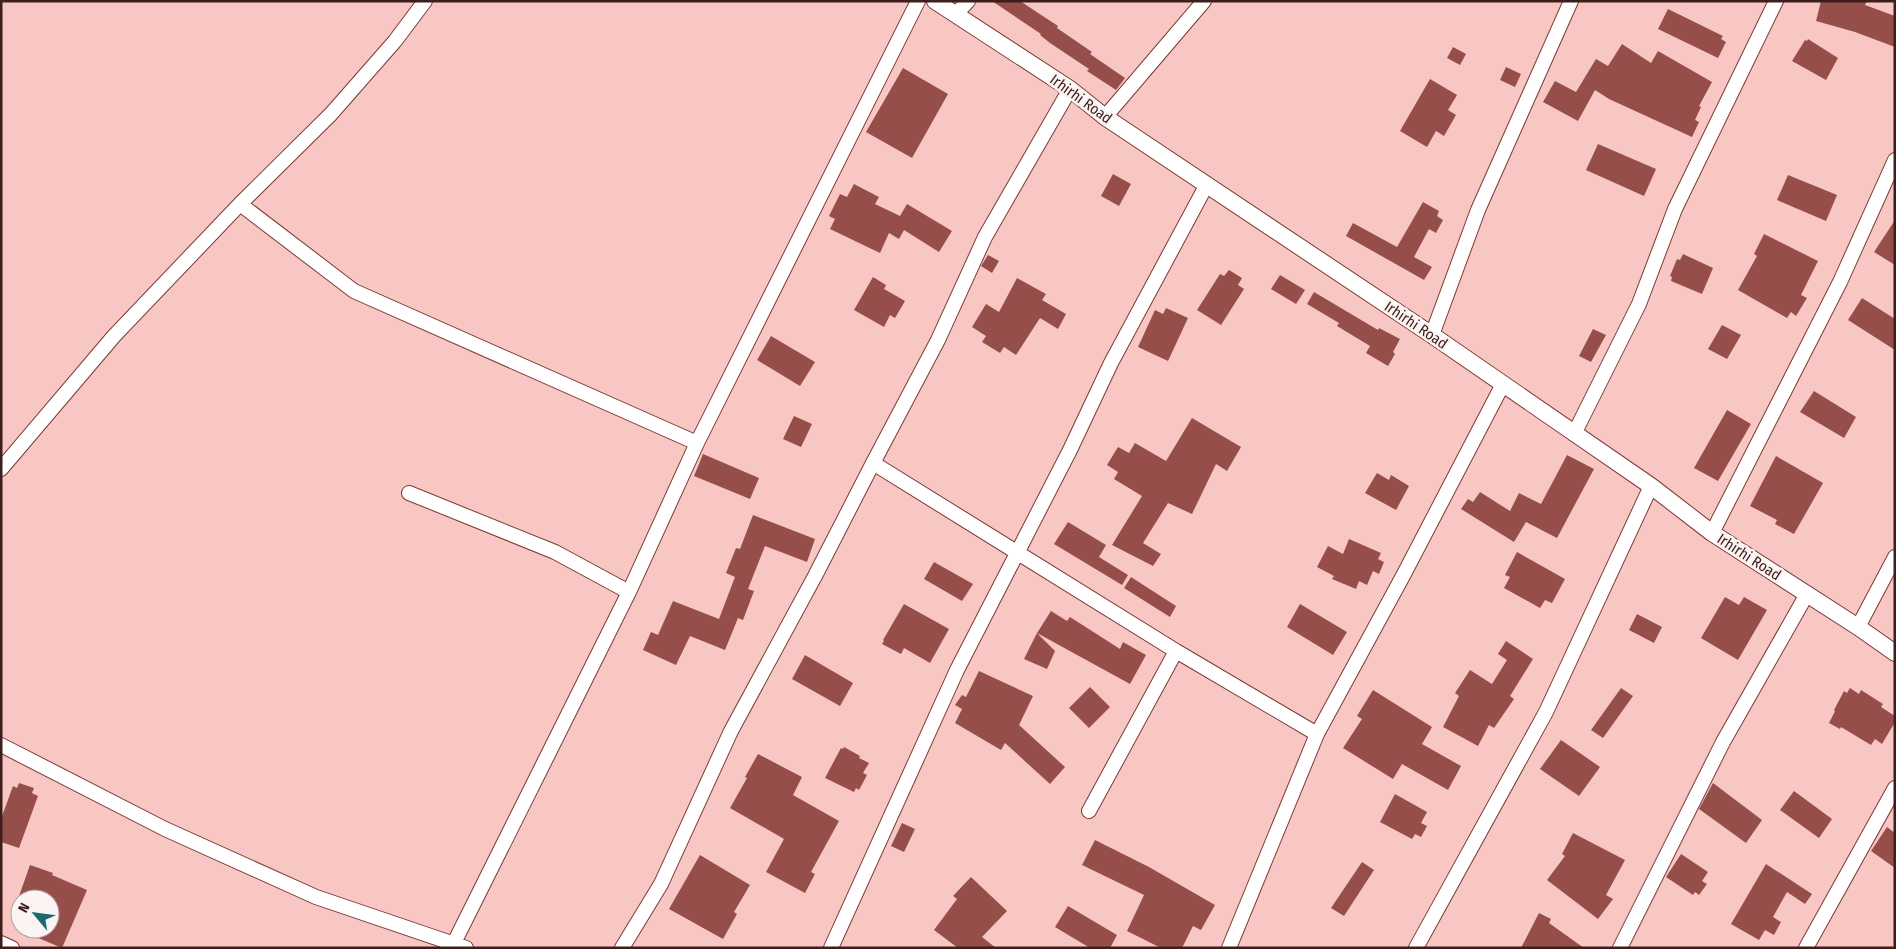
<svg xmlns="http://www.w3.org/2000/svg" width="1896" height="949" font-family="'Fira Sans Condensed',sans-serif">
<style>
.building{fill:#964e4b}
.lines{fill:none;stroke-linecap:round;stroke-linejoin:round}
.minor-casing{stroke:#7c3836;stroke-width:16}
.tertiary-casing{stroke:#7c3836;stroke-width:18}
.minor{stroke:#fff;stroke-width:14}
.tertiary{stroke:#fff;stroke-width:16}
.labels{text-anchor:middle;stroke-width:5;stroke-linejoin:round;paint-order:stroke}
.street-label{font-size:15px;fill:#3d1e1d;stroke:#fcf4f3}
</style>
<rect width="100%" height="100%" fill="#f9c7c3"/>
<path class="building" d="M992,1H1020L1058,26L1057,28L1092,52L1090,54L1125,78L1116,90L1087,71L1089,69L1050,43L1040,35L1041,34Z
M1821,1H1867L1865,5L1895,16V47L1855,32L1816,21Z
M1668,9L1723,36L1721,39L1726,42L1718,58L1658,29Z
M1808,39L1838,58L1826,80L1792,61L1805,40L1807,41Z
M1622,44L1651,63L1658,51L1712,82L1699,106L1701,107L1695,120L1699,122L1692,137L1609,99L1595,90L1578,121L1543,102L1555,81L1576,92L1596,59L1608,66Z
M1453,47L1466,54L1460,65L1447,58Z
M1506,67L1521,74L1515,87L1500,80Z
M903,68L948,94L912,158L866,132Z
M1430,79L1457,95L1448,110L1456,115L1444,136L1436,131L1427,147L1400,131Z
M1598,144L1656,169L1644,196L1586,170Z
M1113,174L1131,184L1119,206L1101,196Z
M1788,175L1837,195L1826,221L1777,200Z
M854,184L879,197L875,204L900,216L907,204L952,231L939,252L904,230L899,239L889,233L880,253L830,229L835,219L829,216L840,194L847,197Z
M1423,202L1439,211L1437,216L1443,220L1436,233L1429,229L1414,257L1432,267L1424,280L1346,236L1353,223L1397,247Z
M1895,220V265L1874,252Z
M1764,234L1818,261L1801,295L1807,298L1796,316L1791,312L1787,318L1738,290L1757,256L1754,254Z
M1683,254L1713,268L1702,294L1671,281L1672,277L1670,276L1677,259L1680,260Z
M988,255L999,261L992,273L981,266Z
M1229,270L1242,278L1238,285L1244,289L1221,325L1197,310L1220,274L1224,276Z
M1280,275L1305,290L1296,304L1271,289Z
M873,277L886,285L884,289L905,301L895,318L890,315L884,327L854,310Z
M1017,278L1046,294L1042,300L1066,314L1058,329L1040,318L1016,355L1004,347L1000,353L982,342L986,336L972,327L986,304L999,312Z
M1314,292L1378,330L1379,328L1400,339L1393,352L1395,354L1388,366L1366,353L1370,346L1337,326L1339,323L1307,304Z
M1862,298L1895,319V350L1848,320Z
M1166,308L1188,318L1168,361L1138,347L1155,310L1163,314Z
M1722,325L1741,335L1727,359L1708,349Z
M1593,329L1606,335L1591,362L1579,356Z
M771,336L815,362L800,386L757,360Z
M1814,391L1856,417L1844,438L1800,412Z
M1727,410L1751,424L1718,481L1694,468Z
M794,416L812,424L801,447L783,439Z
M1192,418L1241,447L1227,471L1216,464L1192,514L1168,503L1143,543L1161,554L1153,566L1112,545L1142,496L1114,479L1118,472L1107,465L1118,447L1129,453L1135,443L1166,461Z
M703,454L759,478L750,499L694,476Z
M1567,455L1594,469L1557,538L1526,522L1514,542L1461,509L1468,499L1473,502L1480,492L1510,511L1519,493L1541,504Z
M1776,456L1823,483L1794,534L1775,524L1777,520L1750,506Z
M1377,473L1389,480L1391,475L1409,486L1396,510L1365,493Z
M753,515L815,539L807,562L765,546L748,589L754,591L743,620L738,618L725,650L690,636L676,665L643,650L651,632L658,635L673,601L719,619L735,577L726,573L736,548L740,549Z
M1068,522L1106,545L1099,557L1128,575L1122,585L1054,544Z
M1349,539L1381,553L1378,559L1384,562L1379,574L1373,571L1367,585L1359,581L1356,589L1332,579L1334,576L1317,567L1328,546L1343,554Z
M1517,552L1565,579L1552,603L1545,600L1540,608L1504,588L1510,577L1505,575Z
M934,562L973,584L962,601L924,579Z
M1131,577L1176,606L1170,617L1124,588Z
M1725,597L1739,605L1744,597L1767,610L1738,660L1701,638Z
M904,604L949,629L930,663L904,648L901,654L882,644L884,641L883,640Z
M1300,604L1347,632L1333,655L1287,627Z
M1051,611L1067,621L1070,617L1120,649L1123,642L1146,655L1130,684L1037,633Z
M1637,614L1662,627L1654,643L1629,630Z
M1037,633L1055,651L1047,669L1024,659Z
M1506,641L1533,659L1510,696L1514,699L1494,728L1489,725L1478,746L1443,727L1459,696L1455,693L1470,670L1492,684L1507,660L1498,654Z
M805,655L853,683L840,706L792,679Z
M979,671L1033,696L1019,725L1065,767L1050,784L1005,743L1001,750L955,723L962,709L955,705L962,695L966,697Z
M1090,687L1110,707L1089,728L1069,708Z
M1621,688L1633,696L1603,738L1591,730Z
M1850,688L1859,694L1861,690L1883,704L1881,707L1895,716V722L1882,744L1875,739L1871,745L1841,727L1840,729L1829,723L1835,711L1834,710L1844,691L1847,693Z
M1373,690L1432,727L1422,744L1461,766L1448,790L1402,764L1393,779L1343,748L1362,719L1357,716Z
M1561,740L1600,767L1579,796L1540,769Z
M844,747L860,756L859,758L869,763L863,773L867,775L859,790L856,788L854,792L825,778L841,748L843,749Z
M758,754L802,777L793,795L839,821L811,872L815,874L805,893L766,872L784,839L730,808L747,778L745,777Z
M19,783L34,788L32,793L38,796L19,848L1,842V819L13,786L17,788Z
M1713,783L1762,820L1746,843L1699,809Z
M1794,791L1832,819L1819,838L1780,810Z
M1395,794L1427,812L1421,823L1427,826L1421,837L1415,834L1412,839L1380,822Z
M902,823L915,829L904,852L891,846Z
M1887,827L1895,833V868L1871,851Z
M1573,833L1625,860L1606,895L1613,899L1598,919L1547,880L1565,856L1562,854Z
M1095,840L1149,867L1215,905L1201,930L1193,926L1182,948H1161L1127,931L1144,895L1082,865Z
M1681,854L1708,872L1702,881L1707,884L1699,895L1695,892L1693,895L1666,877Z
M700,855L750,885L734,912L737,914L723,939L669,909Z
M1362,862L1374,870L1344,916L1331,908Z
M1766,864L1812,894L1805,904L1787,892L1773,917L1781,922L1774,935L1765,930L1759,940L1731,924Z
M30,865L53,873L52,875L87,890L62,948L17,929H50V899H18Z
M971,877L1007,911L982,937L996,948H958L934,930L957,899L953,896Z
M1068,906L1117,935L1110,948H1090L1055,927Z
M1539,913L1551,919L1549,923L1584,948H1521Z"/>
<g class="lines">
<defs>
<path id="minor" d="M956,14L968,1
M1105,117L1204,1
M240,204L354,291L697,443
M1432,335L1478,210L1571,1
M1574,434L1639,304L1675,209L1776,1
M873,463L1176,651L1317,734
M1,469L114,336L240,204L331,114L395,41L425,1
M409,493L555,552L629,592
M1712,533L1840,282L1895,160
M1858,627L1895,557
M1,745L165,829L316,897L466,948
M1089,811L1176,651
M1,943L12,948
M454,943L629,592L697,443L918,1
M622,948L661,884L731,731L815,576L873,463L938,340L985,237L1070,89
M831,948L957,670L1070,450L1111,363L1206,186
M1229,948L1317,734L1404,574L1503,384
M1416,948L1546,712L1651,486
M1620,948L1723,742L1807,594
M1806,948L1895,788"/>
<path id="tertiary" d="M935,1L1070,89L1105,117L1432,335L1651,486L1712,533L1858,627L1895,653"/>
</defs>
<use href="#minor" class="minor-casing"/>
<use href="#tertiary" class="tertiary-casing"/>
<use href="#minor" class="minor"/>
<use href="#tertiary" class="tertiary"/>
</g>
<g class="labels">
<g class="street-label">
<text transform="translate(1081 99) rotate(36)" y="5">Irhirhi Road</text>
<text transform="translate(1416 325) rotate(34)" y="5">Irhirhi Road</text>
<text transform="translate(1749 557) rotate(33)" y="5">Irhirhi Road</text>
</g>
</g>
<rect width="1896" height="949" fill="none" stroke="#3d1e1d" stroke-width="5"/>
<g transform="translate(35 914) rotate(299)"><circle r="24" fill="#fcf4f3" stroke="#b09e9d"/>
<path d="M0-4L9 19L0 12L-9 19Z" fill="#1d6970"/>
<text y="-8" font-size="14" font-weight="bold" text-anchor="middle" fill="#3d1e1d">N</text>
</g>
</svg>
